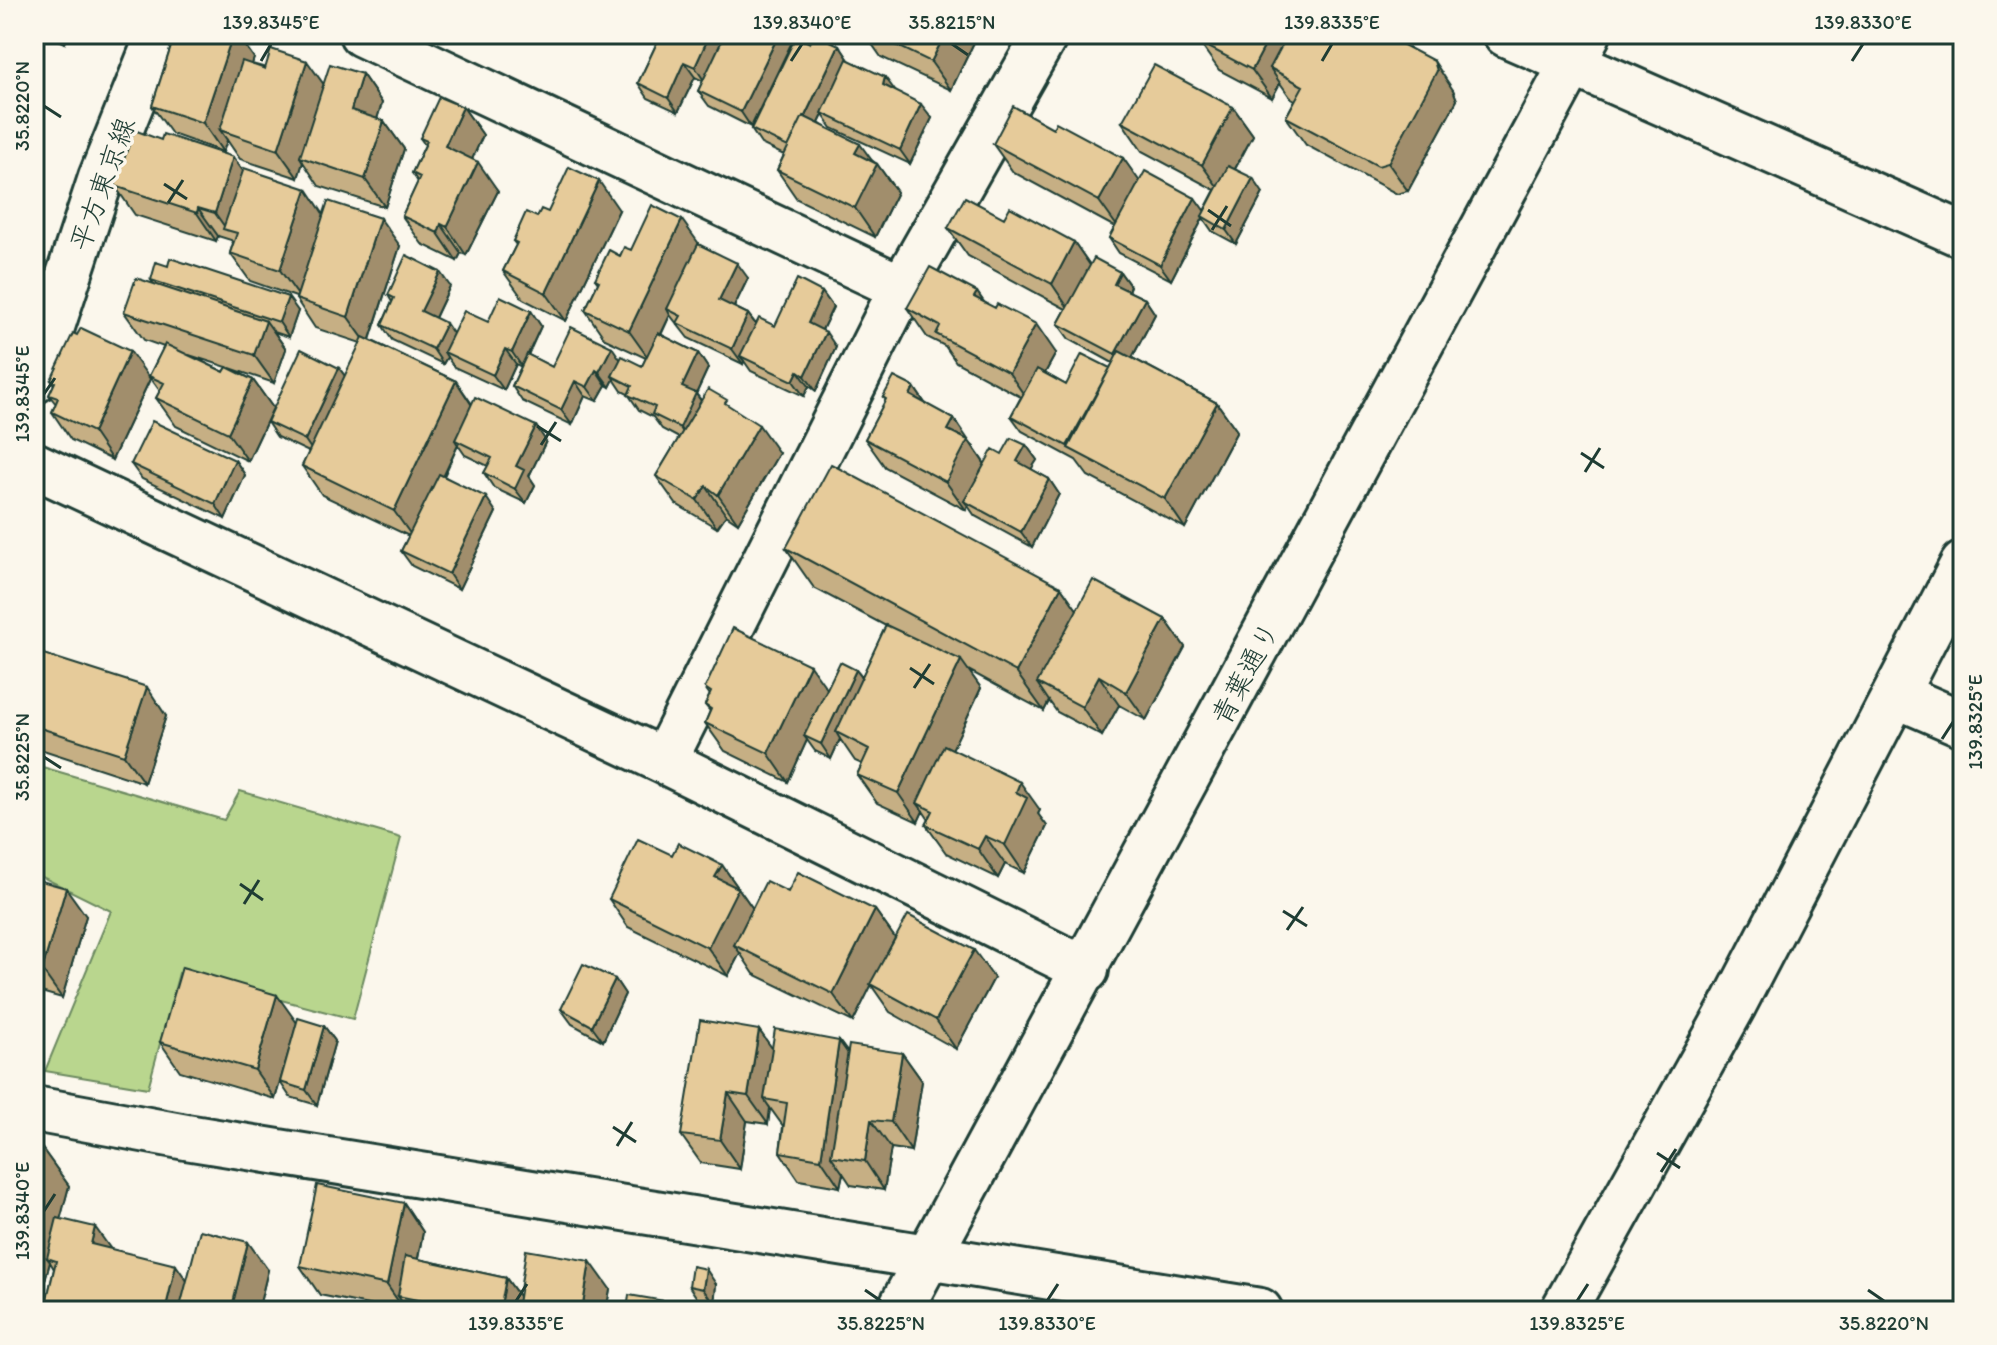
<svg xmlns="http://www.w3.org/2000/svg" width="1997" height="1345" font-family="Itim,'Klee One',sans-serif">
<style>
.green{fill:#b9d68e;stroke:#6c8a61;stroke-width:2}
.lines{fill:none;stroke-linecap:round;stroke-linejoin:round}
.street-casing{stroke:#1f3d34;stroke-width:50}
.secondary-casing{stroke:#1f3d34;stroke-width:50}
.street{stroke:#fbf7ec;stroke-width:44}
.secondary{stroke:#fbf7ec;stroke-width:44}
.wall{fill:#c6af84;stroke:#1f3d34;stroke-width:2;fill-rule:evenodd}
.shaded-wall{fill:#a18e6c;stroke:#1f3d34;stroke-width:2}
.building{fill:#e6cb9a;stroke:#1f3d34;stroke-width:2}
.ticks{fill:none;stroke:#1f3d34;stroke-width:3}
.labels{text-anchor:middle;stroke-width:7;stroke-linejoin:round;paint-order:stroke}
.street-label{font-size:28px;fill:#1f3d34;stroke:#fbf7ec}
.neatline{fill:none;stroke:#1f3d34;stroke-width:3}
.ticks-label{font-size:20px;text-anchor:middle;fill:#1f3d34}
</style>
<rect width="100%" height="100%" fill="#fbf7ec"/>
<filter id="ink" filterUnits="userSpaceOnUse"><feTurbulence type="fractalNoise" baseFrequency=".0125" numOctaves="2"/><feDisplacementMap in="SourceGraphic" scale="16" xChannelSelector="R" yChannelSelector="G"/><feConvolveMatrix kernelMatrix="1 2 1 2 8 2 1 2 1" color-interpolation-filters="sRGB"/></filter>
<g filter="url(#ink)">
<path class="green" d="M39,766L224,820L240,791L401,838L353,1019L179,973L148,1088L45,1071L111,911L34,873V792Z"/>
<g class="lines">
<defs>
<path id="street" d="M362,34L902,288
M1506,34L1963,235
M34,465L664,761L1086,970
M1896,695L1963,724
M664,761L902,288L1046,34
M34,1109L186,1137L1260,1311
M1563,1311L1734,1004L1963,564"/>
<path id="secondary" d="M34,381L101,178L159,34
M899,1311L1588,34"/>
</defs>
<use href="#street" class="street-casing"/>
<use href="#secondary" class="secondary-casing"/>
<use href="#street" class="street"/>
<use href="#secondary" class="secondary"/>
</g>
<path class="wall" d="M46,34H69L65,43Z
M175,34H237L254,58L252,64L323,84L362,74L382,103L377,119L384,121L404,149L385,207L319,186L303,162L298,178L240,159L227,140L223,152L172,134L152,106Z
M661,34H787L751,127L709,106L698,91L703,81L695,77L678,112L648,98L638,83Z
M865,34H978L951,90L881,57Z
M1199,42L1453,90L1457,100L1408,191L1397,194L1306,145L1286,117L1295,100L1290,97L1280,83L1272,98L1219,70Z
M810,43L839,45L849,60L894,91L932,118L910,164L832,128L823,115L819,123L877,164L897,192L875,237L797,199L777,170L784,155L761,144L751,129Z
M463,107L483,135L472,159L498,191L466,255L461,253L457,261L422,244L402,216L418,182L412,173L425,145L420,138Z
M1233,107L1253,135L1235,169L1263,193L1236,244L1212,231L1203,218L1171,280L1119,253L1109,238L1115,227L1013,172L993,144L1053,128L1123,158L1139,182L1195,198L1204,211L1215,190L1142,151L1122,122Z
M243,171L324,214L400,246L370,340L456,381L472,404L536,426L546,441L529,476L535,485L526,503L494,488L484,473L488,466L465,455L458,445L444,476L496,512L459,589L412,566L401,551L409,536L322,495L302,466L309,452L277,437L267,422L339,368L345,376L361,343L315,328L296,299V297L250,281L230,253L233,243L231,240L218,236L216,241L135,215L115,186Z
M619,210L566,321L523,299L503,271L516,245L513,241L537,217L548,212Z
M1004,218L1074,242L1090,265L1120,272L1130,286L1128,291L1145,299L1155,314L1132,358L1217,403L1237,431L1185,528L1088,476L1076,460L1022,431L1011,416L1021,397L956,362L945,346L927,337L907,308L977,292L984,302L1056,353L1045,373L1066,385L1110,368L1113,363L1069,339L1058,324L1066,309L968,256L948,228Z
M700,245L748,278L734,307L748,314L756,324L775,326L822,292L833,307L822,330L836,347L816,391L809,386L804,396L751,371L744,361L743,364L688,338L670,315L661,335L698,353L708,368L696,394L701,400L733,409L779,453L738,523L726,515L717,528L676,504L656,476L679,438L662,429L653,417L639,410L628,394L622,391L614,379L610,387L606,385L597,401L585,396L572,425L522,401L512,386L521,367L516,364L504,390L454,367L447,357L443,364L392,340L382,325L392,302L388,295L450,286L435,318L453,334L488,322L531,311L541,326L528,355L552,367L620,359L642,366L646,358L605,339L585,310L598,283L595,279L620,256L631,250Z
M151,280L298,311L289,337L274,332L286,349L274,383L230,368L253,380L273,408L248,461L176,426L156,398L160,391L149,376L164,347L144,340L124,312L153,283ZM189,355L227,367L224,372Z
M150,379L112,460L71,440L52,412L56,404L49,395L54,385L51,380Z
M914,387L925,403L974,447V448L985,464L1002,454L1026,445L1037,460L1031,469L1049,479L1059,494L1032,547L975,516L968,506L966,510L885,467L865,439L886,400L883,397Z
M235,460L245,475L225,519L142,479L131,464Z
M786,548L1061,587L1077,610L1165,619L1185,647L1146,720L1119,705L1102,736L1057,712L1049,701L1044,711L968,670L981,688L952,749L1040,810L1038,814L1047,826L1024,873L1005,864L998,878L946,853L926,825L929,820L923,811L918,822L877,803L857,775L862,764L855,761L840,739L831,759L815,751L807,740L788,782L725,751L705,723L710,711L705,705L710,695L705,688L827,689L856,670L862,677L886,626L814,588Z
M34,651L166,716L144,783L34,747Z
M672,855L722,865L753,909L788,892L875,910L895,938L994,978L956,1049L890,1012L871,985L853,1022L754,974L740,953L728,976L628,927L609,899Z
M34,879L86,916L62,998L34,990Z
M615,979L625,994L603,1041L572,1024L561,1009Z
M296,1023L324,1026L335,1041L317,1105L290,1097L280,1082L275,1099L180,1071L160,1042Z
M759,1030L772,1049L839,1041L848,1053H902L922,1081L911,1151L891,1148L884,1190L851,1185L843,1173L840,1187L799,1180L780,1152L783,1126L770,1108L768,1124L747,1121L740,1169L701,1163L681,1135Z
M41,1147L69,1186L60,1219L110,1249L187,1280L268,1270L258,1311H44L54,1269L50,1262L37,1311H34Z
M404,1203L423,1232L418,1259L506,1278L519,1296L610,1289L606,1311H408L407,1310V1311H397L320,1295L300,1266Z
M716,1284L714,1304L699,1301L689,1286Z"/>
<path class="shaded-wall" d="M59,34H69L65,43Z
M233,34H237L254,58L229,133L220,130L227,140L223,152L203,123Z
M710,34H728L705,82L695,67Z
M779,34H787L792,42L751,127L741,112Z
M945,34H978L951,90L931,62Z
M1271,34H1307L1270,68L1280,83L1272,98L1252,70Z
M839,45L849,60L800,163L790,148Z
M307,61L327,89L300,157L303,162L298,178L278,150Z
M1434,61L1453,90L1457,100L1408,191L1388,163Z
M684,62L695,77L678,112L668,98Z
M362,74L382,103L371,138L351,110Z
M885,77L896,92L883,85Z
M921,104L932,118L910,164L900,150Z
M463,107L483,135L465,175L445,146Z
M1233,107L1253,135L1222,193L1202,165Z
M384,121L404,149L385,207L365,179Z
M860,144L876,166L877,164L897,192L875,237L855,208V153Z
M233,157L253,185L227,230L215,213Z
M1123,158L1143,186L1119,229L1099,201Z
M478,162L498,191L466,255L447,227Z
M1253,178L1263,193L1236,244L1226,230Z
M599,181L619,210L566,321L546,293Z
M307,189L326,218L300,298L280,270Z
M1195,198L1206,213L1202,216L1203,218L1171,280L1160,265Z
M198,208L218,236L216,241L197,213Z
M380,218L400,246L368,345L348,317Z
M682,220L702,248L667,309L670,315L649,359L629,331Z
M441,224L461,253L457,261L438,233Z
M1074,242L1094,271L1071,312L1052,284Z
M737,263L748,278L730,315L719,300Z
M440,272L450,286L431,326L421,311Z
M1120,272L1130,286L1125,298L1114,284Z
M822,292L833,307L818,338L808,323Z
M977,292L997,321L974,297Z
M288,297L298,311L289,337L279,322Z
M1145,299L1155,314L1126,369L1115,354Z
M531,311L541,326L522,367L512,352Z
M748,314L759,329L740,356L744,361L743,364L732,349Z
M266,321L286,349L274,383L254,355Z
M446,323L456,338L444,352L447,357L443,364L433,349Z
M1036,324L1056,353L1029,402L1009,373Z
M826,332L836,347L816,391L805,376Z
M612,347L622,362L612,376L614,379L610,387L599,372Z
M505,349L516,364L504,390L493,375Z
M130,351L150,379L112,460L93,432Z
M698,353L708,368L696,394L706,408L690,443L680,428L682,387Z
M339,368L350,383L315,455L305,440Z
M596,370L606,385L597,401L587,387Z
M798,371L809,386L804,396L793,381Z
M253,380L273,408L248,461L228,433Z
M456,381L475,410L455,440L458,445L414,539L394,511Z
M575,381L585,396L572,425L561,410Z
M914,387L933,415L910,395Z
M1217,403L1237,431L1185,528L1165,499Z
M954,419L988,469L964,501L968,506L966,510L946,482L948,430Z
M759,425L779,453L738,523L718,495Z
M536,426L546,441L529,476L535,485L526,503L515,489L516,466Z
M1026,445L1037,460L1027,476L1017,461Z
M235,460L245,475L225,519L215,504Z
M1049,479L1059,494L1032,547L1021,532Z
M706,486L726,515L717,528L697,500Z
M486,497L496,512L459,589L449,574Z
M1061,587L1089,627L1037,683L1049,701L1044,711L1016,672Z
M34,618L40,627L34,645Z
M1165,619L1185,647L1146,720L1126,692Z
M961,660L981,688L925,807L917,803L923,811L918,822L898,793Z
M810,665L830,693L804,736L807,740L788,782L768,753Z
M856,670L867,684L836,732L840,739L831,759L821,744Z
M1099,676L1119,705L1102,736L1082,707Z
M147,687L166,716L144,783L124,755Z
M1020,782L1040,810L1038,814L1047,826L1024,873L1005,845L1016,792Z
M985,836L1005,864L998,878L978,849Z
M722,865L758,916L734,945L740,953L728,976L708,948L715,877Z
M66,888L86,916L62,998L42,970Z
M875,910L895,938L853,1022L833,994Z
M974,950L994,978L956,1049L936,1020Z
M615,979L625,994L603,1041L592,1026Z
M277,995L297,1023L275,1099L255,1070Z
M324,1026L335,1041L317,1105L306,1090Z
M759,1030L779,1058L764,1099L770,1108L768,1124L748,1096Z
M839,1041L859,1069L831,1156L843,1173L840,1187L821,1159Z
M902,1053L922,1081L911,1151L891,1122Z
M728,1093L747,1121L740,1169L720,1140Z
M871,1120L891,1148L884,1190L865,1161Z
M41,1147L69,1186L50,1259L47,1258L50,1262L37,1311H34V1175Z
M404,1203L423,1232L410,1298L398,1296L407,1310V1311H405L387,1285Z
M95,1227L115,1255L91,1244Z
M248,1242L268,1270L258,1311H231Z
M590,1261L610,1289L606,1311H582Z
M176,1265L196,1294L192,1311H165Z
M706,1269L716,1284L714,1304L703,1289Z
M506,1278L526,1306L525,1311H500Z"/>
<path class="building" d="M175,34H233L203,123L152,106Z
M661,34H710L695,67L684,62L668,98L638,83Z
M725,34H779L741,112L698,91Z
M815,34L839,45L805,116H803L788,147L751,129L796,36L810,43Z
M873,34H945L931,62Z
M1203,34H1271L1252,70L1199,42Z
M1288,34H1383L1434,61L1437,71L1388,163L1378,166L1286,117L1303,86L1270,68Z
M271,49L307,61L278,150L220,130L242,61L265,69Z
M847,59L885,77L883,85L921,104L900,150L822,113Z
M330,64L362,74L351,110L384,121L365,179L300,157Z
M1154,65L1233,107L1202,165L1122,122Z
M439,97L463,107L445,146L478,162L447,227L441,224L438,233L402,216L420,177L412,173L427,141L420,138Z
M1013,106L1053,128L1056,122L1123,158L1099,201L993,144Z
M803,116L860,144L855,153L877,164L855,208L777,170Z
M134,130L161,140L163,134L233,157L215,213L198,208L197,213L115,186Z
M1228,166L1253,178L1226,230L1202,216Z
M569,167L599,181L546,293L503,271L517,243L513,241L526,212L537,217L541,209L548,212Z
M244,168L307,189L280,270L230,253L237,233L223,229Z
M1145,171L1195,198L1160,265L1109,238Z
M965,197L1004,218L1010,207L1074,242L1052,284L948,228Z
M328,201L380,218L348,317L296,299Z
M652,205L682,220L629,331L585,310L599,281L595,279L609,250L620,256L624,247L631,250Z
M698,244L737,263L719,300L748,314L732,349L677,323L681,316L667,309Z
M406,255L440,272L421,311L446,323L433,349L382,325L394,298L388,295Z
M170,258L288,297L279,322L151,280L156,262L168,266Z
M1094,258L1120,272L1114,284L1145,299L1115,354L1058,324Z
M930,267L977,292L974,297L995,308L997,304L1036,324L1009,373L936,334L940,326L907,308Z
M136,278L266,321L254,355L124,312Z
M797,279L822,292L808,323L826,332L805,376L798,371L793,381L740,356L759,318L775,326Z
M500,296L531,311L512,352L505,349L493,375L444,352L464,311L488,322Z
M571,327L612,347L599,372L596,370L587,387L575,381L561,410L512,386L527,354L552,367Z
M81,328L130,351L93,432L52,412L58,398L49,395L55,382L51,380L73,333L77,335Z
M658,333L698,353L682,387L696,393L680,428L652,414L655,407L628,395L632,386L612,376L622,356L642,366Z
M363,337L456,381L394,511L302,466Z
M165,344L224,372L227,367L253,380L228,433L156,398L164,383L149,376Z
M301,349L339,368L305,440L267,422Z
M1119,351L1217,403L1165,499L1068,448Z
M1082,354L1110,368L1067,446L1011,416L1037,369L1066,385Z
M894,377L914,387L910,395L954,419L948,430L968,440L946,482L865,439L886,399L883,397Z
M708,389L727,400L725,403L759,425L718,495L706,486L697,500L656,476Z
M475,397L536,426L516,466L524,470L515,489L484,473L492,458L455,440Z
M152,421L235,460L215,504L131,464Z
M1011,438L1026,445L1017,461L1049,479L1021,532L964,501L993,449L1002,454Z
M831,464L1061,587L1016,672L786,548Z
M439,474L486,497L449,574L401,551Z
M1093,580L1165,619L1126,692L1099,676L1082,707L1037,683Z
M886,625L961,660L898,793L857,775L869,749L836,732Z
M733,628L810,665L768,753L705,723L711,709L705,705L711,692L705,688Z
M34,651L147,687L124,755L34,726Z
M840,662L856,670L821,744L804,736Z
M944,745L1020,782L1016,792L1027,798L1005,845L985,836L978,849L926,825L933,811L917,803Z
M638,839L672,855L678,843L722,865L715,877L738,888L708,948L609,899Z
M798,872L875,910L833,994L734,945L766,881L788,892Z
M34,879L66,888L42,970L34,968Z
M908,915L974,950L936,1020L870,984Z
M583,964L615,979L592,1026L561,1009Z
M182,967L277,995L255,1070L160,1042Z
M298,1018L324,1026L306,1090L280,1082Z
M700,1020L759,1030L748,1096L728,1093L720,1140L681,1135Z
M775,1029L839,1041L821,1159L780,1152L787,1103L764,1099Z
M849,1045L902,1053L891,1122L871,1120L865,1161L831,1156Z
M34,1145L41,1147L34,1175Z
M317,1185L404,1203L387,1285L300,1266Z
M57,1218L95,1227L91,1244L176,1265L165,1311H44L56,1261L47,1258Z
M200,1230L248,1242L231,1311H179Z
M526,1250L590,1261L582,1311H517Z
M405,1256L506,1278L500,1311H434L430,1310L432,1303L398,1296Z
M692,1266L706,1269L703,1289L689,1286Z
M629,1295L694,1306L693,1311H627Z"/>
</g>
<path class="ticks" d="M952,44L968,55M261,61L271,44M791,61L802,44M1322,61L1332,44M1852,61L1863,44M44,106L61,117M164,184L187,199M168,203L183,180M1208,210L1231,226M1212,230L1227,206M44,394L55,378M537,426L561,441M541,445L556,422M1581,453L1604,468M1585,472L1600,448M910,668L934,684M914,688L930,664M1942,739L1953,722M44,757L61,768M240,884L263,900M244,904L259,880M1283,911L1307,926M1287,930L1303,907M613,1127L636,1142M617,1146L632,1122M1657,1153L1680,1168M1661,1172L1676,1149M44,1211L55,1194M865,1290L881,1301M1868,1290L1884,1301M516,1301L527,1284M1047,1301L1058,1284M1577,1301L1588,1284"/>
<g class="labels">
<g class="street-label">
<text transform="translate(102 184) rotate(-70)" y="10">平方東京線</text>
<text transform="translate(1245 673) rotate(-62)" y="10">青葉通り</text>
</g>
</g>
<rect width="1997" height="1345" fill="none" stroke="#fbf7ec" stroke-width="88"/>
<rect x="44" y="44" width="1909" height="1257" class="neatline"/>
<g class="ticks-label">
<text x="271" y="29">139.8345°E</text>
<text x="802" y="29">139.8340°E</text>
<text x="952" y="29">35.8215°N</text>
<text x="1332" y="29">139.8335°E</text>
<text x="1863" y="29">139.8330°E</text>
<text transform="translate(22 106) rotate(-90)" y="7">35.8220°N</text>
<text transform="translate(22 394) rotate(-90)" y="7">139.8345°E</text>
<text transform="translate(1975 722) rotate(-90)" y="7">139.8325°E</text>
<text transform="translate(22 757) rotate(-90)" y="7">35.8225°N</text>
<text transform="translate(22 1211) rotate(-90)" y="7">139.8340°E</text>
<text x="516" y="1330">139.8335°E</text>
<text x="881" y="1330">35.8225°N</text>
<text x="1047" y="1330">139.8330°E</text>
<text x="1577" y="1330">139.8325°E</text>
<text x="1884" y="1330">35.8220°N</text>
</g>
</svg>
